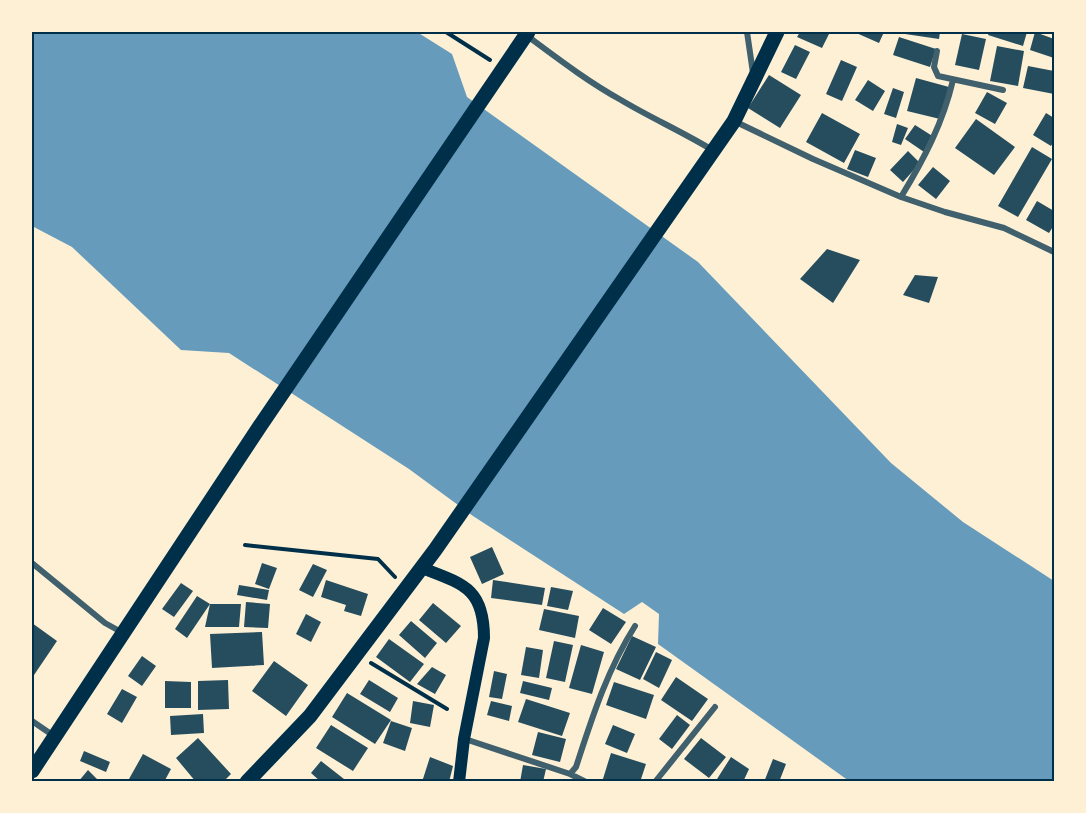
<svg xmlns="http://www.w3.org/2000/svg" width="1086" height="813" font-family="'PT Sans Narrow',sans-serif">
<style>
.water{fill:#669bbc}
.building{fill:#264d5e}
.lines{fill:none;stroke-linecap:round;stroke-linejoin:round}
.path{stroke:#003049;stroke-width:4}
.minor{stroke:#3f606c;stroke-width:6}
.secondary{stroke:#003049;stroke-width:12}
.trunk{stroke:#003049;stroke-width:15}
.neatline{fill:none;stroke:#003049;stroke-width:2}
</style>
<rect width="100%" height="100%" fill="#fdf0d5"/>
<path class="water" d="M32,32H417L452,54L467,97L698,262L891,463L963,522L1054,581V781H849L658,644L659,614L642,602L624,614L473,516L409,469L229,353L181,350L72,247L32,226Z"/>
<path class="building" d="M800,32H830L822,48L797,37Z
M854,32H884L879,43Z
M905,32H940L939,39L905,34Z
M989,32H1027L1023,46L988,35Z
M1035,32L1054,39V58L1030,50Z
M962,34L986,39L979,70L955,65Z
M899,37L936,49L930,67L893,55Z
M795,45L810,52L796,79L781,72Z
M997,46L1024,51L1018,86L990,81Z
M841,60L857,67L842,101L826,94Z
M1028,66L1054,71V94L1023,88Z
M769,75L801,95L780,128L748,108Z
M916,78L949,87L940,119L907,111Z
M868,80L885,91L873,111L855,100Z
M893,88L904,92L896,118L884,114Z
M987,92L1007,103L995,124L975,113Z
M822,113L860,134L844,163L806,142Z
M1046,113L1054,118V141L1051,146L1033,135Z
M976,119L1015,147L994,175L955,148Z
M897,124L908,128L901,145L892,142Z
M915,125L934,137L924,152L905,139Z
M1032,147L1052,159L1018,217L998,206Z
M855,150L876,158L868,177L847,169Z
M908,151L920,163L903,182L890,170Z
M933,167L950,181L936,199L918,185Z
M1037,201L1054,211V225L1049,233L1026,220Z
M827,249L860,260L833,303L800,279Z
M915,275L938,277L929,303L903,295Z
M492,547L504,574L482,584L470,557Z
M262,563L277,568L269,589L255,584Z
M313,564L327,570L313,597L299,590Z
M326,580L368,594L361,616L344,611L346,605L321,597Z
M493,580L545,588L542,605L491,598Z
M181,583L193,591L174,617L162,609Z
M239,585L269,590L267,600L237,595Z
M551,587L573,591L568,610L547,606Z
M197,596L210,604L187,638L175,629Z
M246,602L270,604L268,628L244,627Z
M433,603L461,626L446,643L419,620Z
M210,604H241L239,627H205Z
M603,608L626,622L611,644L589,630Z
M544,609L579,616L575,638L539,630Z
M306,614L321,622L311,642L296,634Z
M411,621L437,643L425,658L399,635Z
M32,623L57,641L32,678Z
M262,632L264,665L212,668L210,634Z
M632,636L656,647L640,680L616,669Z
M389,639L424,664L410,682L376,657Z
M554,641L573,645L565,682L546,678Z
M581,645L604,652L592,694L569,688Z
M526,647L543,650L539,678L521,675Z
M656,652L672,660L659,688L643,679Z
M142,656L156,666L142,686L128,676Z
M274,661L308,685L286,716L252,691Z
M432,667L446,675L435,694L417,684Z
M494,671L507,674L502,699L489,697Z
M676,677L708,699L692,721L661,700Z
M228,680L229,709L198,710V681Z
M369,680L398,698L390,712L360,694Z
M165,681L191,682V708H165Z
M523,681L552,688L549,700L520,693Z
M614,682L654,695L646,719L606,705Z
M122,689L137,697L122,723L107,714Z
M347,693L391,720L375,744L332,717Z
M526,699L570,713L562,736L518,722Z
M413,701L434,705L430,727L410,723Z
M491,701L512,706L509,721L487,715Z
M203,714L204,733L171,735L170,716Z
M677,715L690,725L672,749L659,739Z
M391,721L412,728L405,751L383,743Z
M331,725L368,748L353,771L316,748Z
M613,725L635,734L627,753L605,744Z
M538,732L566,739L560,762L532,755Z
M198,738L231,774L223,782H196L176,758Z
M701,738L726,757L709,778L684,759Z
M84,751L110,762L106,772L80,761Z
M611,753L646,764L640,782H602Z
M143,754L171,769L164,782H134L129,779Z
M430,757L453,766L449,782H422Z
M731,757L749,769L743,782H720L717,779Z
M773,759L786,764L779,782H764Z
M321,761L344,779L343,782H321L311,773Z
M523,765L546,769L543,782H520Z
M88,770L100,782H78Z"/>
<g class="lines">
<path class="path" d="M446,32L490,60
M245,545L378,559L395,577
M371,663L447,709"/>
<path class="minor" d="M747,32L753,73
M526,35C557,58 587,81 621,100C651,118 683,132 714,151
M937,51L934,67L938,76L1003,90
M734,121L813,159L901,197L945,212L1004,228L1054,252
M901,197C924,159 943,123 953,80
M32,563L105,623L123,633
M32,721L54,736
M465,739L570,774L576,767C592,718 607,670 635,626
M570,774L586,782
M655,782L715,707"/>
<path class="secondary" d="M422,568C463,584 484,588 484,638L464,739L459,782"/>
<path class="trunk" d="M32,771L260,426L528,32
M247,782L310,716L435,550L734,121L777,32"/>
</g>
<rect width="1086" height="813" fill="none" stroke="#fdf0d5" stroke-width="66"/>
<rect x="33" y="33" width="1020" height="747" class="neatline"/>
</svg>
